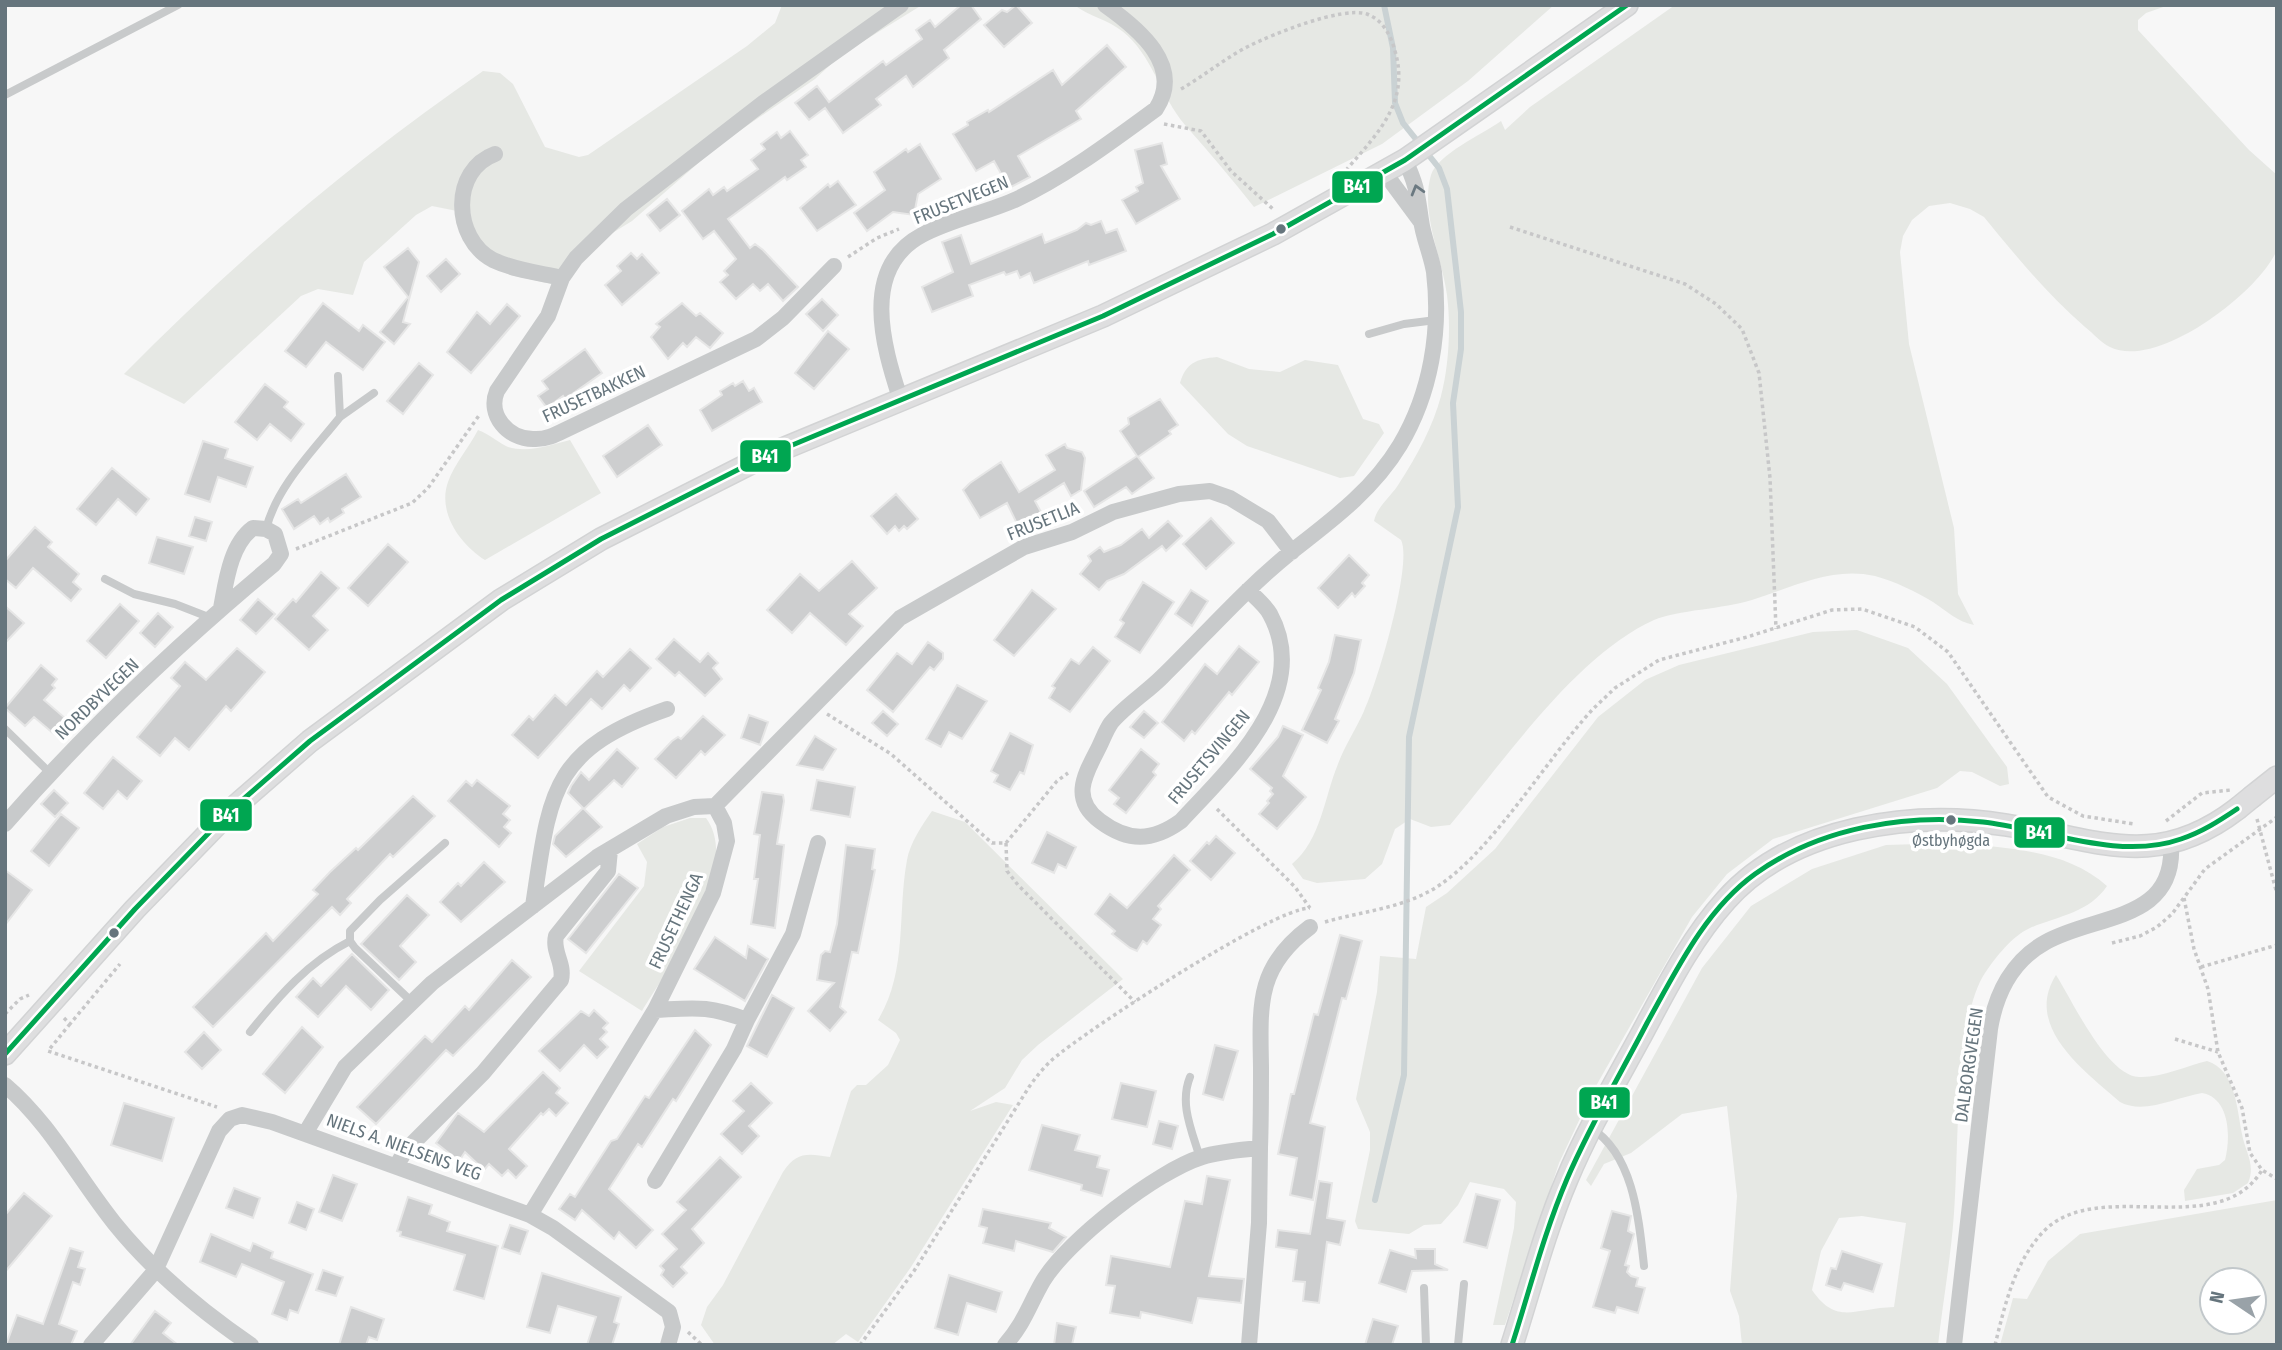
<svg xmlns="http://www.w3.org/2000/svg" width="2282" height="1350" font-family="'Fira Sans Condensed',sans-serif">
<style>
.green{fill:#e6e8e4;fill-rule:evenodd}
.lines{fill:none;stroke-linecap:round;stroke-linejoin:round}
.stream{stroke:#cad2d4;stroke-width:6}
.building{fill:#cdcecf;stroke:#e6e6e6;stroke-width:2}
.secondary-casing{stroke:#d2d3d4;stroke-width:24}
.path{stroke:#c7c7c8;stroke-width:3.5;stroke-dasharray:3.5 3.5;stroke-linecap:butt}
.lane{stroke:#c8cacb;stroke-width:8}
.street{stroke:#c8cacb;stroke-width:16}
.secondary{stroke:#dededf;stroke-width:21}
.secondary-bridge-casing{stroke:#d2d3d4;stroke-width:24;stroke-linecap:butt}
.secondary-bridge{stroke:#dededf;stroke-width:21}
.bus-1-casing{stroke:#fff;stroke-width:10}
.bus-1{stroke:#00a651;stroke-width:5}
.oneway{stroke:#6b7981}
.bus-dot{fill:#66757d;stroke:#fff;stroke-width:2.5}
.labels{text-anchor:middle;stroke-width:7;stroke-linejoin:round;paint-order:stroke}
.bus-label{font-size:16px;fill:#66757d;stroke:#fff}
.street-label{font-size:18px;fill:#66757d;stroke:#fff}
.line-badge{stroke:#fff;stroke-width:2.5}
.badge-label{font-size:19px;text-anchor:middle;font-weight:bold;fill:#fff}
</style>
<rect width="100%" height="100%" fill="#f7f7f7"/>
<path class="green" d="M782,5H922L841,55L815,79L719,145L632,221L601,240L561,286L510,275L494,267L457,211L432,206L416,215L364,262L353,295L318,289L301,296L184,404L124,374C234,262 354,160 483,71L500,73L513,84L545,147L579,157L588,155L747,46L775,23Z
M1074,5H1554L1468,81L1382,144L1254,207C1232,179 1209,152 1185,125C1161,97 1152,54 1122,31C1108,20 1089,16 1074,5Z
M1675,5H2169L2146,13L2138,20V30L2249,150L2277,175C2277,192 2282,240 2275,254C2254,296 2156,370 2110,347C2101,343 2093,333 2085,327C2047,294 2016,256 1984,217L1970,209L1950,203L1929,206L1912,220L1903,236L1900,252L1909,344L1954,528L1958,594L1974,625C1956,621 1948,612 1933,602C1917,592 1894,581 1875,576C1832,566 1793,587 1752,600C1724,609 1677,610 1654,620C1575,656 1506,759 1450,825L1431,827L1410,819L1395,829L1382,864L1365,879L1317,883L1303,879L1292,864C1321,840 1324,798 1338,764C1345,745 1356,729 1364,711C1377,684 1413,564 1401,540L1374,521C1377,506 1392,496 1400,482C1417,456 1433,426 1441,396C1449,366 1451,326 1447,295C1442,258 1420,212 1431,175C1438,154 1481,135 1501,121L1505,130L1530,107Z
M1217,357L1249,369L1280,372L1305,360L1338,365L1363,419L1379,424L1384,433L1354,476L1340,478L1247,446L1228,434L1180,383C1186,363 1196,359 1217,357Z
M478,430C489,434 502,445 508,447C529,453 550,445 570,440L601,493L485,560C461,545 437,513 448,482C454,465 469,447 478,430Z
M1857,630L1908,648L1947,684L2007,767L2009,784L2000,786L1972,772L1960,771L1937,788L1773,839L1727,874L1692,917L1592,1093L1559,1163L1505,1325H1493L1514,1228L1516,1202L1504,1189L1470,1182L1458,1205L1441,1224L1424,1225L1409,1234L1358,1229L1355,1221L1370,1150V1132L1356,1099L1377,992L1380,956L1416,959L1426,907L1447,893L1495,849L1598,717L1645,680L1679,665L1813,632Z
M932,811L965,822L1123,979L1038,1045L1022,1060L1005,1088L970,1111L996,1102L1013,1105L911,1267L858,1342L846,1334L832,1345H715L701,1325L707,1307L723,1285L783,1172C796,1152 807,1153 830,1157L851,1091L857,1085H866L888,1065L900,1040L896,1033L878,1020C908,971 897,914 907,860C910,843 922,825 932,811Z
M690,818H706C743,868 669,966 642,1011L579,971L644,886L647,862L637,844L663,827Z
M1953,843C2006,848 2066,849 2107,886C2089,913 2058,916 2030,928C2012,936 1996,957 1985,973C1954,1020 1959,1153 1954,1213C1951,1257 1943,1301 1938,1345H1742L1739,1316L1730,1291L1737,1196L1727,1106L1682,1114L1631,1153L1604,1164L1591,1186L1586,1180L1702,968L1751,906L1812,869L1886,845ZM1862,1216L1906,1223L1894,1307C1854,1308 1837,1326 1812,1290L1821,1251L1839,1218Z
M2056,975C2072,1000 2107,1076 2139,1077C2161,1078 2186,1066 2207,1061C2236,1070 2237,1110 2242,1134C2245,1151 2256,1165 2248,1183L2233,1193L2185,1201L2184,1190L2197,1169L2219,1165L2225,1160C2231,1137 2230,1098 2202,1093C2177,1097 2144,1115 2120,1102C2085,1071 2023,1027 2056,975Z
M2277,1200V1345H2000L2013,1298L2027,1299L2048,1261L2080,1234ZM2212,1280H2254V1322H2212Z"/>
<g class="lines">
<path class="stream" d="M1375,1200L1404,1075L1409,737L1458,507L1453,403L1461,349V312L1447,189L1439,168L1403,123L1395,103L1393,48L1384,5"/>
</g>
<path class="building" d="M961,5H971L981,19L944,50L949,58L913,87L906,76L876,99L881,105L843,133L825,108L809,120L795,103L817,86L829,102L883,61L886,65L922,39L916,30L930,20L935,27Z
M1016,5L1032,23L1004,47L984,25L1002,10L1007,12Z
M1107,45L1126,67L1076,111L1081,119L1018,156L1030,177L1009,188L994,161L976,171L953,134L968,125L967,122L988,110L989,112L1053,70L1062,85Z
M790,131L808,155L801,160L806,167L787,180L785,177L728,219L750,248L755,244L763,250L798,287L783,301L768,284L760,291L753,284L736,299L720,282L728,275L724,271L736,259L714,231L703,239L682,211L709,189L713,195L724,187L727,191L758,169L751,160L765,149L761,144L777,132L781,138Z
M1162,143L1167,164L1161,166L1180,199L1136,224L1122,200L1138,191L1136,187L1143,183L1135,150Z
M920,144L941,179L918,194L914,215L893,212L867,231L854,213L885,190L874,172L906,149L908,152Z
M838,181L856,205L817,231L800,208L828,184L830,187Z
M667,199L680,215L660,231L647,215Z
M1101,221L1106,233L1117,229L1126,251L1089,265L1088,261L1034,283L1030,273L1020,278L1017,271L1006,275L1004,272L969,285L973,296L932,312L922,287L953,272L942,242L961,235L971,264L1042,234L1045,243L1077,230L1086,223L1091,225Z
M408,248L419,262L403,322L410,324L394,344L380,332L408,297L384,267Z
M631,253L637,259L642,254L659,273L622,305L605,285L621,271L617,266Z
M446,259L460,274L441,292L427,276Z
M822,299L838,315L823,331L806,314Z
M323,303L359,331L363,325L385,342L363,370L326,342L306,367L285,351Z
M682,303L696,316L700,313L723,333L710,348L696,337L687,347L683,343L668,359L651,337L660,327L656,324Z
M507,304L520,316L471,373L447,352L477,312L490,324Z
M828,331L849,349L814,389L795,373Z
M585,349L602,373L565,399L563,396L547,408L538,396L548,389L542,381Z
M419,363L433,375L403,414L387,401Z
M743,381L749,391L754,388L762,402L712,431L700,410L722,395L720,391L733,383L735,386Z
M265,384L288,402L284,407L304,424L291,441L270,424L257,440L235,422Z
M1160,399L1178,425L1169,431L1171,434L1138,457L1154,478L1132,494L1126,487L1094,507L1084,491L1137,456L1120,431L1129,424L1128,418Z
M648,425L662,445L617,477L603,456Z
M203,441L228,449L225,458L253,467L246,487L218,477L210,502L185,494Z
M1065,444L1067,448L1082,452L1085,458L1081,490L1071,496L1064,483L1035,501L1048,525L1023,536L1007,503L980,518L963,490L970,483L1001,462L1019,492L1055,470L1046,455Z
M112,468L149,499L136,515L118,499L96,525L77,509Z
M346,474L361,497L342,509L344,513L330,522L328,518L320,524L314,516L294,529L282,509L298,499L301,503Z
M896,494L918,519L907,529L904,526L899,531L895,526L887,534L871,516Z
M195,517L212,522L206,541L189,536Z
M1211,518L1234,543L1206,569L1183,544Z
M1168,521L1182,536L1166,551L1162,546L1124,574L1107,581L1099,590L1080,574L1091,561L1088,556L1100,547L1104,552L1121,545L1142,529L1149,538Z
M35,527L52,542L48,547L79,574L73,582L81,589L71,601L33,568L16,588L5,579V561Z
M157,537L193,547L184,574L149,563Z
M388,544L408,562L368,606L348,588Z
M1349,555L1369,575L1362,583L1365,586L1355,597L1352,593L1338,608L1318,588Z
M852,561L877,588L849,614L863,626L846,645L810,613L792,633L767,610L800,574L819,591Z
M321,572L339,588L313,616L328,630L309,650L275,619L293,599L296,602Z
M1143,582L1174,602L1140,653L1115,637L1124,623L1120,620Z
M1032,590L1056,609L1014,656L994,640Z
M1191,590L1208,601L1192,626L1175,614Z
M258,599L275,614L256,634L240,620Z
M120,604L139,621L106,658L87,641Z
M5,606L24,623L5,643Z
M158,613L173,627L155,647L140,633Z
M1335,635L1361,640L1354,673L1335,719L1339,721L1327,743L1302,730L1321,690L1318,688L1329,662Z
M674,639L700,662L708,653L718,663L713,668L722,679L705,696L679,672L675,676L656,659Z
M928,642L943,653V659L934,670L930,667L893,712L867,690L897,653L912,664Z
M1239,646L1259,662L1232,695L1229,692L1195,734L1192,731L1184,741L1162,722L1205,664L1217,674Z
M1093,647L1110,661L1070,712L1049,698L1055,688L1052,686L1071,659L1079,664Z
M237,648L265,672L231,711L226,706L189,750L175,738L160,756L137,737L180,686L171,678L185,662L206,680Z
M630,649L651,668L630,691L624,685L602,709L591,699L538,758L512,735L529,716L533,720L555,695L566,705L597,671L603,677Z
M41,665L57,679L52,685L55,688L44,700L73,725L60,739L34,717L25,726L5,708Z
M957,685L987,701L962,739L949,732L941,747L926,739Z
M883,711L898,724L887,736L872,723Z
M1144,711L1158,723L1144,738L1130,727Z
M749,715L768,722L760,745L741,738Z
M703,716L725,735L705,755L701,751L676,778L655,759L672,741L678,737L681,739Z
M1283,726L1303,735L1283,776L1306,797L1277,829L1259,814L1269,803L1267,801L1273,794L1270,791L1272,788L1250,769L1278,737Z
M1010,733L1033,745L1024,774L1020,772L1010,790L994,782L998,775L991,771Z
M815,736L836,749L823,770L797,765Z
M617,749L638,768L622,787L614,780L584,809L602,827L566,857L553,844L555,836L583,808L568,793L571,786L581,772L589,780Z
M1141,749L1159,764L1153,772L1156,775L1126,813L1114,804L1119,798L1109,790Z
M113,757L142,781L127,799L118,791L103,809L84,793Z
M477,780L510,806L503,814L510,820L504,827L511,833L499,847L448,801L466,781L472,786Z
M817,780L855,787L850,817L811,810Z
M54,790L68,803L55,817L41,804Z
M762,792L783,795L784,801L777,844L784,845L775,928L751,924L758,879H754L760,835L754,834Z
M413,796L435,816L393,857L390,854L347,899L351,903L340,915L332,907L213,1027L193,1007L266,933L273,941L318,894L313,890L330,872L356,848L358,850Z
M61,814L79,828L49,866L31,851Z
M1047,832L1076,847L1066,868L1058,864L1054,873L1032,863Z
M1216,836L1235,853L1211,880L1190,861L1207,842L1209,844Z
M846,845L875,849L872,869L875,870L858,953L852,952L840,1007L846,1012L830,1031L808,1011L834,983L817,980L821,955L825,951L830,952L837,924Z
M1174,855L1190,870L1158,906L1161,909L1153,919L1161,925L1147,944L1143,941L1137,951L1130,948L1112,934L1115,931L1095,914L1110,894L1127,908Z
M484,862L505,882L461,922L440,902L458,883L461,886Z
M5,870L32,890L5,925Z
M619,874L638,888L586,953L568,939Z
M407,895L429,915L400,946L416,962L399,980L361,944Z
M1340,935L1362,941L1346,999L1342,998L1310,1123L1325,1127L1313,1200L1290,1195L1297,1158L1278,1154L1291,1094H1294L1314,1014L1318,1015Z
M715,937L746,958L748,946L768,959L745,1001L694,969Z
M352,954L389,990L371,1010L346,986L318,1017L296,997L313,978L321,986Z
M512,960L531,977L453,1056L446,1050L376,1124L357,1107L425,1036L432,1042L465,1006L469,1010Z
M772,995L794,1008L767,1057L747,1046Z
M594,1010L608,1023L603,1028L607,1032L600,1039L608,1047L597,1058L584,1045L560,1071L539,1051L581,1011L589,1016Z
M302,1027L323,1047L285,1093L263,1074Z
M695,1030L711,1045L676,1101L673,1099L642,1147L638,1144L609,1189L653,1230L636,1248L619,1232L614,1239L582,1210L575,1220L559,1209L570,1194L575,1197L611,1141L617,1139L645,1096L649,1098Z
M204,1032L221,1050L202,1069L185,1052Z
M1215,1045L1238,1051L1223,1100L1203,1094Z
M543,1072L560,1088L556,1093L568,1103L556,1116L549,1109L543,1115L541,1113L509,1149L527,1166L516,1178L508,1170L502,1176L489,1164L484,1170L465,1152L459,1161L436,1143L458,1113L484,1132Z
M751,1083L772,1103L749,1126L759,1136L742,1154L721,1134L744,1111L733,1101Z
M1121,1083L1156,1091L1147,1127L1112,1119Z
M124,1103L174,1118L162,1161L111,1145Z
M1159,1121L1178,1126L1172,1149L1153,1144Z
M1042,1125L1080,1135L1075,1150L1100,1156L1097,1167L1109,1170L1102,1196L1081,1190L1082,1185L1029,1170Z
M720,1157L741,1177L692,1229L704,1243L681,1267L687,1273L673,1287L661,1275L664,1270L660,1266L677,1249L662,1234L686,1210L677,1202Z
M333,1175L357,1184L342,1221L319,1212Z
M1207,1176L1230,1180L1209,1276L1244,1279L1241,1303L1198,1298L1192,1323L1141,1312L1140,1318L1110,1313L1115,1286L1106,1285L1111,1256L1170,1267L1185,1201L1202,1204Z
M1319,1181L1332,1183L1327,1218L1345,1221L1340,1245L1327,1242L1319,1303L1303,1301L1305,1282L1293,1281L1297,1250L1276,1247L1278,1230L1310,1234Z
M234,1188L260,1198L253,1218L226,1208Z
M24,1193L52,1216L5,1272V1215Z
M1476,1194L1500,1200L1487,1248L1464,1242Z
M408,1197L432,1205L429,1214L450,1222L447,1231L498,1246L484,1299L454,1290L465,1255L400,1236L401,1232L397,1231Z
M297,1202L314,1209L306,1230L289,1223Z
M983,1209L1051,1223L1049,1228L1066,1237L1053,1252L1016,1241L1014,1251L983,1243L987,1228L979,1226Z
M1612,1211L1631,1216L1628,1231L1634,1234L1625,1265L1629,1266L1627,1272L1631,1276L1638,1278L1636,1286L1645,1288L1638,1313L1617,1307L1615,1313L1593,1307L1610,1251L1601,1248Z
M510,1225L528,1231L520,1254L502,1248Z
M211,1234L250,1251L253,1243L273,1252L271,1258L313,1274L298,1313L290,1310L287,1320L272,1314L284,1282L242,1264L236,1277L200,1262Z
M70,1248L83,1252L78,1267L85,1269L80,1285L73,1282L59,1324L77,1331L71,1345H6L17,1315L43,1324Z
M1415,1249H1435V1264L1448,1270L1412,1271L1406,1292L1379,1283L1390,1250L1416,1258Z
M1842,1251L1882,1264L1873,1292L1844,1283L1841,1290L1826,1285L1831,1268L1836,1269Z
M323,1270L343,1277L336,1296L316,1290Z
M542,1273L621,1297L614,1322L619,1324L612,1345H587L596,1317L558,1306L550,1333L527,1327Z
M949,1275L1002,1292L996,1312L967,1303L958,1335L935,1328Z
M351,1307L384,1319L377,1340L369,1337L366,1345H339Z
M155,1311L171,1323L163,1333L178,1345H130Z
M1373,1319L1398,1326L1392,1345H1365Z
M1057,1323L1076,1327L1072,1345H1054Z"/>
<g class="lines">
<defs>
<path id="secondary" d="M2253,796L2277,777
M5,1054L135,909L232,809L310,741L501,600L601,539L761,458L1103,316L1273,234L1405,160L1627,5
M1512,1345C1530,1289 1544,1233 1567,1179C1587,1131 1614,1085 1639,1039C1665,991 1689,941 1726,900C1792,826 1913,810 2006,825C2097,839 2155,872 2237,809"/>
</defs>
<use href="#secondary" class="secondary-casing"/>
<path class="path" d="M1181,89C1204,76 1225,58 1249,46C1273,34 1342,6 1367,14C1383,20 1391,36 1395,51C1410,102 1378,133 1347,169
M1164,124L1201,131L1231,171L1274,210
M1510,227L1685,284L1716,304L1742,329L1759,373L1770,478L1776,629
M848,257L877,238L899,229
M296,549L412,503L428,488L480,414
M827,714L891,754L992,843H1006L1057,781L1068,773
M1217,809L1295,887L1310,908
M2257,819L2277,894
M2166,821L2202,793L2231,790
M1006,843L1007,871L1018,885L1135,1002
M2184,898L2194,949L2208,989L2218,1052L2242,1108L2250,1153L2262,1170L2277,1179
M1325,922C1359,912 1396,909 1428,892C1486,862 1546,759 1593,709L1615,688L1659,660L1747,637L1832,610L1862,609L1915,627L1948,652L2048,797L2083,816L2134,824
M2112,943L2140,936L2157,927L2172,914L2205,869L2277,817
M2201,967L2277,945
M5,1014L20,999L29,995
M64,1018L70,1024L120,964
M70,1024L48,1051L217,1107
M2175,1039L2218,1052
M688,1332L702,1345
M860,1345L914,1271L1029,1087C1036,1077 1044,1067 1053,1059C1087,1030 1273,908 1310,908
M1995,1345C2005,1305 2014,1263 2043,1232C2097,1175 2218,1243 2262,1170"/>
<path class="lane" d="M5,95L178,5
M1369,334L1404,324L1436,320
M338,376L340,417L374,393
M266,529C277,486 313,451 340,417
M105,579L134,594L175,604L211,618
M5,729L50,773
M411,1001L355,948L350,941V931L380,900L445,843
M250,1032C279,996 308,962 350,941
M1190,1077C1179,1104 1192,1131 1200,1158
M1591,1128C1634,1155 1639,1220 1644,1266
M1424,1288L1426,1345
M1458,1345L1464,1284"/>
<path class="street" d="M495,154C451,170 452,238 493,260C514,270 540,273 562,278
M1384,172L1421,222
M834,266L783,318L756,339L565,430C555,435 545,440 533,439C508,439 487,415 497,391L548,316L562,278L576,258L626,209L763,103L901,5
M900,398C883,346 860,268 922,235C952,219 986,213 1017,199C1066,176 1112,141 1156,109C1184,66 1139,29 1105,5
M1248,590C1255,597 1265,605 1270,614C1313,693 1230,768 1181,821C1152,842 1128,842 1100,821C1069,798 1086,773 1099,747C1103,739 1106,730 1111,723C1125,706 1146,693 1162,677C1205,635 1244,590 1291,552C1332,520 1373,490 1400,445C1431,393 1441,331 1434,272C1431,254 1423,237 1421,220C1417,193 1417,186 1405,160
M5,824C87,730 178,644 274,564L281,554L275,534L266,529L253,528C230,545 226,582 221,608
M533,906C550,794 549,750 667,709
M655,1010C695,1008 707,1005 747,1020L734,1049L655,1181
M747,1020L793,934L818,843
M5,1085C50,1123 78,1178 115,1224C153,1271 201,1311 251,1345
M306,1132L345,1067L432,983L597,857L666,816L694,807L715,806L900,618L1024,547L1072,532L1113,512L1179,494L1210,491L1230,498L1268,521L1292,552
M1260,1148C1261,1121 1261,1094 1261,1067C1260,1005 1256,967 1310,927
M397,1165L405,1151L483,1073L561,980C565,963 552,952 556,936L608,871L610,850
M530,1215L655,1010L713,893L727,841L724,823L715,806
M91,1345L155,1271L219,1131L230,1119L242,1115L272,1122L530,1215L553,1228L669,1312L673,1327L668,1345
M1005,1345C1025,1322 1029,1305 1043,1281C1068,1240 1157,1171 1202,1157C1221,1151 1241,1150 1260,1148L1259,1223L1249,1345
M1954,1345L1990,1029C1996,993 2013,960 2046,942C2096,914 2176,922 2171,844"/>
<use href="#secondary" class="secondary"/>
<defs>
<path id="secondary-bridge" d="M2237,809L2253,796"/>
</defs>
<use href="#secondary-bridge" class="secondary-bridge-casing"/>
<use href="#secondary-bridge" class="secondary-bridge"/>
<defs>
<path id="bus-1" d="M5,1054L135,909L232,809L310,741L501,600L601,539L761,458L1103,316L1273,234L1405,160L1627,5
M1512,1345C1530,1289 1544,1233 1567,1179C1590,1125 1620,1075 1647,1023C1676,971 1705,910 1755,874C1819,828 1905,813 1983,822C2045,829 2119,861 2181,839C2202,832 2219,821 2237,809"/>
</defs>
<use href="#bus-1" class="bus-1-casing"/>
<use href="#bus-1" class="bus-1"/>
</g>
<defs><path id="oneway-chevron" d="M-2-3.5L2.5 0L-2 3.5" fill="none" stroke-width="1.6" stroke-linecap="round" stroke-linejoin="round" transform="scale(1.75)"/></defs>
<use class="oneway" href="#oneway-chevron" transform="translate(1417 190) rotate(-106)"/>
<g class="bus-dot">
<circle cx="1281" cy="229" r="6"/>
<circle cx="1951" cy="820" r="6"/>
<circle cx="114" cy="933" r="6"/>
</g>
<g class="labels">
<g class="bus-label">
<text x="1951" y="846">Østbyhøgda</text>
</g>
<g class="street-label">
<text transform="translate(961 200) rotate(-22)" y="6">FRUSETVEGEN</text>
<text transform="translate(594 394) rotate(-25)" y="6">FRUSETBAKKEN</text>
<text transform="translate(1043 521) rotate(-22)" y="6">FRUSETLIA</text>
<text transform="translate(97 699) rotate(-44)" y="6">NORDBYVEGEN</text>
<text transform="translate(1209 757) rotate(-50)" y="6">FRUSETSVINGEN</text>
<text transform="translate(676 921) rotate(-65)" y="6">FRUSETHENGA</text>
<text transform="translate(1969 1065) rotate(-82)" y="6">DALBORGVEGEN</text>
<text transform="translate(404 1147) rotate(20)" y="6">NIELS A. NIELSENS VEG</text>
</g>
</g>
<g class="line-badge">
<rect x="1331" y="170" width="53" height="34" rx="7" fill="#00a651"/>
<rect x="739" y="439" width="53" height="34" rx="7" fill="#00a651"/>
<rect x="199" y="798" width="54" height="34" rx="7" fill="#00a651"/>
<rect x="2013" y="816" width="53" height="33" rx="7" fill="#00a651"/>
<rect x="1578" y="1086" width="53" height="33" rx="7" fill="#00a651"/>
</g>
<g class="badge-label">
<text x="1357" y="193">B41</text>
<text x="765" y="463">B41</text>
<text x="226" y="822">B41</text>
<text x="2039" y="839">B41</text>
<text x="1604" y="1109">B41</text>
</g>
<rect width="2282" height="1350" fill="none" stroke="#66757d" stroke-width="14"/>
<g transform="translate(2233 1301) rotate(283)"><circle r="33" fill="#ffffff" stroke="#c2c8cb" stroke-width="2"/>
<path d="M0-5L12 26L0 18L-12 26Z" fill="#99a2a8"/>
<text y="-10" font-size="19" font-weight="bold" text-anchor="middle" fill="#66757d">N</text>
</g>
</svg>
